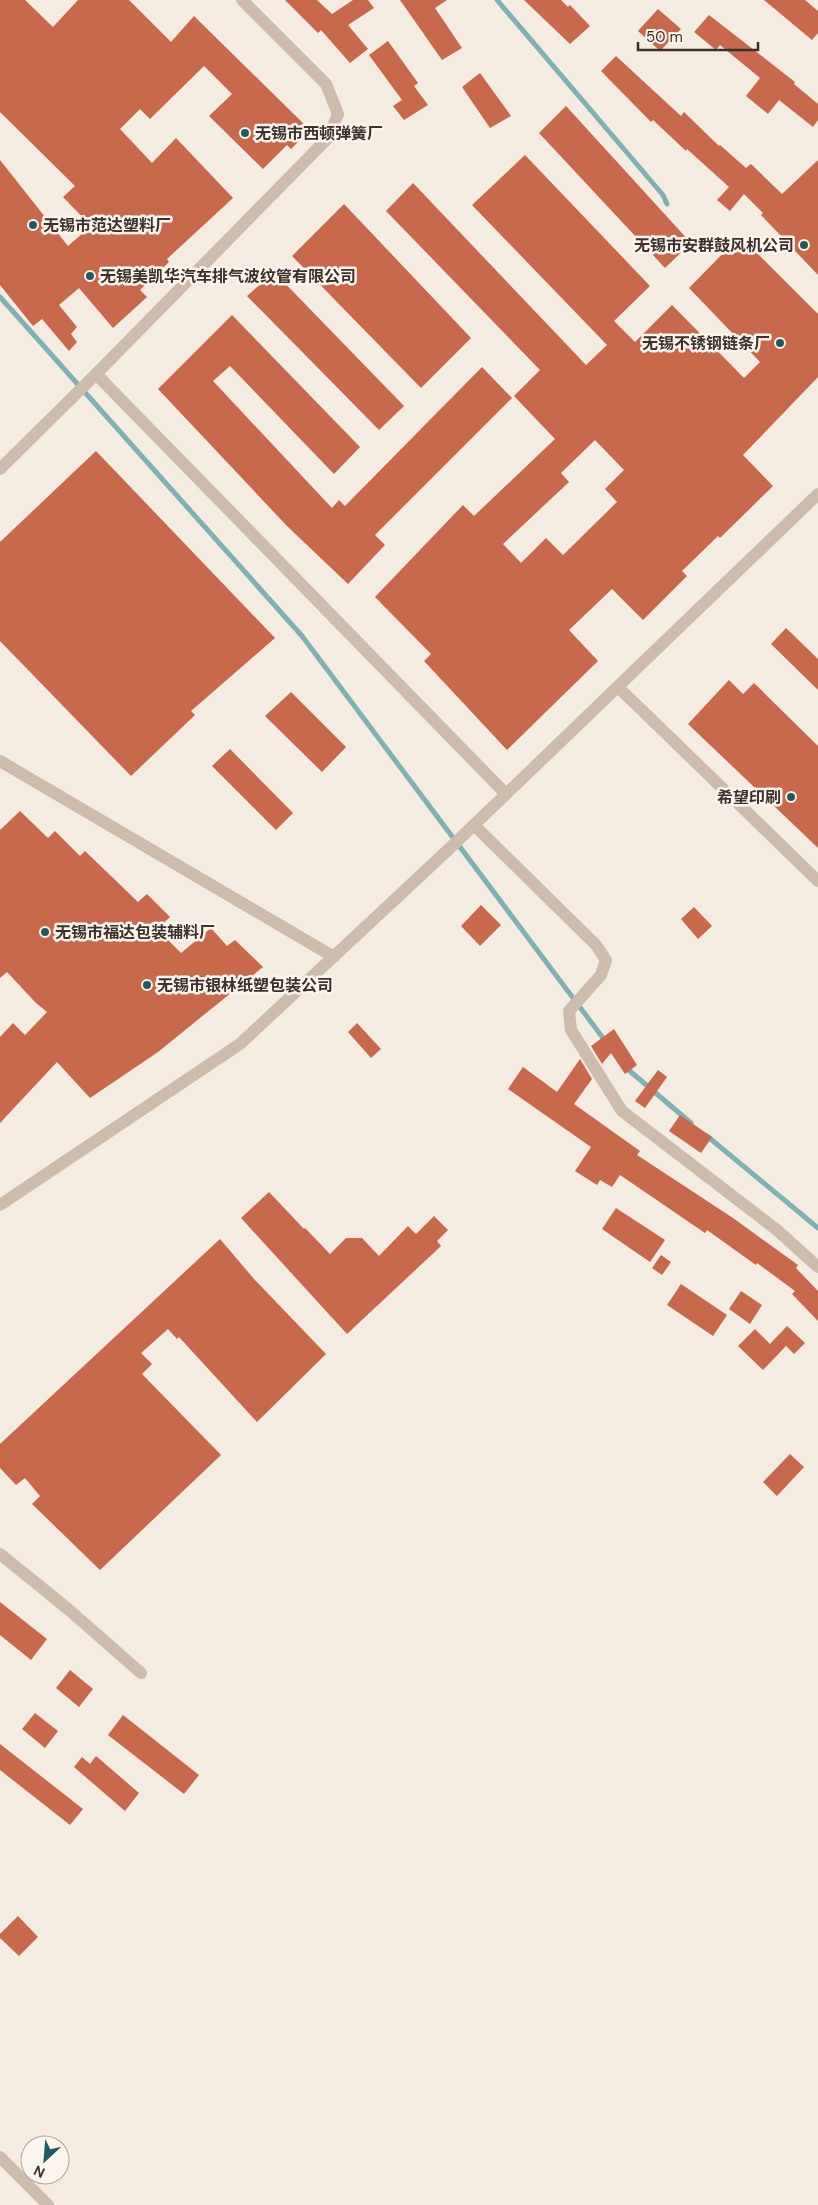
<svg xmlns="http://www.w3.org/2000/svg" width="818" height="2205" font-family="'DM Sans','Noto Sans SC',sans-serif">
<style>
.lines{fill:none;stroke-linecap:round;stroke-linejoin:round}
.stream{stroke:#7fb0b2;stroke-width:5}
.building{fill:#c8694b;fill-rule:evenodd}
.minor{stroke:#cdbbac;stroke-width:12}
.poi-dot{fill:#1f5a5e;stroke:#fbf5ee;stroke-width:2}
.labels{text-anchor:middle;stroke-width:5;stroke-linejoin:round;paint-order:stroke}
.poi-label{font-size:16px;font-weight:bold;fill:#3b302b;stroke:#fbf5ee;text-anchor:start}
</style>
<rect width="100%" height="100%" fill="#f4ebe1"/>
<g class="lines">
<path class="stream" d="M497,0L663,195L667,204
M0,297L302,636L606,1042
M625,1067L691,1123
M707,1136L818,1228"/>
</g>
<path class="building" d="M0,0H25L53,27L78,0H129L171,42L194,16L310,130L291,149L287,145L263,169L209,116L232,94L204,66L150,119L140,109L120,129L152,163L176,138L233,198L167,259L169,262L140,290L147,297L113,328L79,288L59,305L77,327L71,334L77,342L69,351L42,319L33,326L0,285V160L68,246L91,226L63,197L75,186L0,112Z
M285,0H317L332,14L353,0H368L374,8L348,25L368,49L350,63L321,30L318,33Z
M400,0H447L435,8L462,48L442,60Z
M524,0H561L568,7L570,5L590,26L570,44Z
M764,0H805L818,11V33L812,40Z
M658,9L681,29L660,51L638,31Z
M709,15L795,82L794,84L818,104V120L813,127L779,100L768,114L746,96L760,78L720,45L716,50L694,32Z
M388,41L418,83L414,86L428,105L404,120L393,106L402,100L369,55Z
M616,56L681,116L684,112L719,146L720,145L746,168L751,164L782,194L818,160V275L761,215L763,213L744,194L730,211L717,200L729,187L687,149L686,151L653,120L651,122L601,71Z
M480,73L511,116L490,128L462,87Z
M566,106L691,243L665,268L539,133Z
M525,155L650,286L614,321L635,342L672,305L744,378L760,362L689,288L740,236L818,314V377L743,455L773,486L720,538L718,536L682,571L687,576L643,620L612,589L569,630L598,661L507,750L424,661L431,654L375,597L463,505L474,516L555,439L514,396L540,370L386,211L413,183L586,365L607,345L472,205ZM595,440L624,470L605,489L617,502L563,555L546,538L521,563L503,544L569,482L561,473Z
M344,204L471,338L421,388L292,256Z
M274,272L404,406L379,430L247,296Z
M232,315L360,447L334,474L230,366L213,381L332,508L339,500L345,506L482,367L512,398L375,535L385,545L348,584L287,526L158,389Z
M96,451L275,638L191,711L195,715L131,776L0,641V542Z
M786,628L818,659V690L771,644Z
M729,680L743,694L754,683L818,746V848L688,724Z
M291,692L346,747L322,772L265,716Z
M230,749L293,813L276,830L212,766Z
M20,811L48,838L55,831L80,856L85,851L138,902L147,894L170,917L157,929L181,953L211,928L227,946L235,940L263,967L158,1052L90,1098L57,1062L0,1123V1037L13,1023L25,1035L47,1012L35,1002L7,972L0,978V830Z
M481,905L501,925L480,946L461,926Z
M694,907L712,926L698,939L681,919Z
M357,1023L381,1049L371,1058L348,1032Z
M614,1029L637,1065L625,1074L611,1053L602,1064L591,1046Z
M580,1059L592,1079L574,1104L640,1151L637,1155L733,1218L798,1265L796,1268L818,1291V1321L792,1294L795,1291L757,1263L756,1265L707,1230L705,1233L620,1175L612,1187L600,1180L597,1185L575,1171L591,1147L508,1089L523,1067L557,1092Z
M658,1070L667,1077L645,1108L635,1101Z
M680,1115L712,1137L701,1153L669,1131Z
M269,1192L304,1229L305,1228L330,1254L346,1238H362L379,1256L408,1226L416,1234L434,1216L448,1230L437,1241L441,1246L347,1334L241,1218Z
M616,1208L665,1240L650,1262L602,1229Z
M220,1239L254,1279L326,1354L257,1422L179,1337L177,1339L168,1329L141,1353L152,1364L142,1374L221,1455L100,1570L32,1504L40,1496L25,1478L16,1485L0,1468V1444Z
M661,1255L671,1262L662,1275L652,1268Z
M681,1284L727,1315L713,1336L667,1305Z
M741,1291L762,1305L750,1324L729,1309Z
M787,1326L805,1343L794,1354L786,1346L763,1370L738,1346L755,1329L770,1344Z
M790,1454L804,1467L777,1496L763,1482Z
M0,1602L47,1639L31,1660L0,1635Z
M70,1670L93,1689L79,1707L56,1688Z
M35,1713L58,1731L45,1748L22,1729Z
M123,1715L199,1775L184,1794L108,1735Z
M0,1744L83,1809L70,1825L0,1770Z
M96,1756L139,1793L125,1811L74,1767L82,1757L90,1764Z
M18,1916L38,1937L19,1956L0,1938V1934Z"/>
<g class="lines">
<path class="minor" d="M96,374L506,794
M0,469L96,374L328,138L338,114L326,84L242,0
M618,687L818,881
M0,761L334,957
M474,825L596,945L606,960L601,975L569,1011L571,1030L622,1111L777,1230L818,1267
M0,1205L240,1044L450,848L818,494
M0,1554L68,1609L141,1673
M0,2157L48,2205"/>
</g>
<g class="poi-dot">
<circle cx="245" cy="133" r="5"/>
<circle cx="33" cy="225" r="5"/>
<circle cx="804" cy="245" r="5"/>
<circle cx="90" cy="276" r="5"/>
<circle cx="780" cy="343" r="5"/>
<circle cx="791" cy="797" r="5"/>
<circle cx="45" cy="932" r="5"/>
<circle cx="147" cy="985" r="5"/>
</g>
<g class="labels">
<g class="poi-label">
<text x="255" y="139">无锡市西顿弹簧厂</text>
<text x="43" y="231">无锡市范达塑料厂</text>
<text x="794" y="251" text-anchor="end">无锡市安群鼓风机公司</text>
<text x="100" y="282">无锡美凯华汽车排气波纹管有限公司</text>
<text x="770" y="349" text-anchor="end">无锡不锈钢链条厂</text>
<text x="781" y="803" text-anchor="end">希望印刷</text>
<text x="55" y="938">无锡市福达包装辅料厂</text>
<text x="157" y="991">无锡市银林纸塑包装公司</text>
</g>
</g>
<g transform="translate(45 2160) rotate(206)"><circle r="24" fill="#fbf5ee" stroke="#aea6a0"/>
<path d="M0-4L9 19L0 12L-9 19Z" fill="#1f5a5e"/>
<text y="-8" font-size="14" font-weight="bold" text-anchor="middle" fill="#3b302b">N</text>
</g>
<path d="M638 42v8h120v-8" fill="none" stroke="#3b302b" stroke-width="2.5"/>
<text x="646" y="42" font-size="15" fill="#3b302b" stroke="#fbf5ee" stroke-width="4" paint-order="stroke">50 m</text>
</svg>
